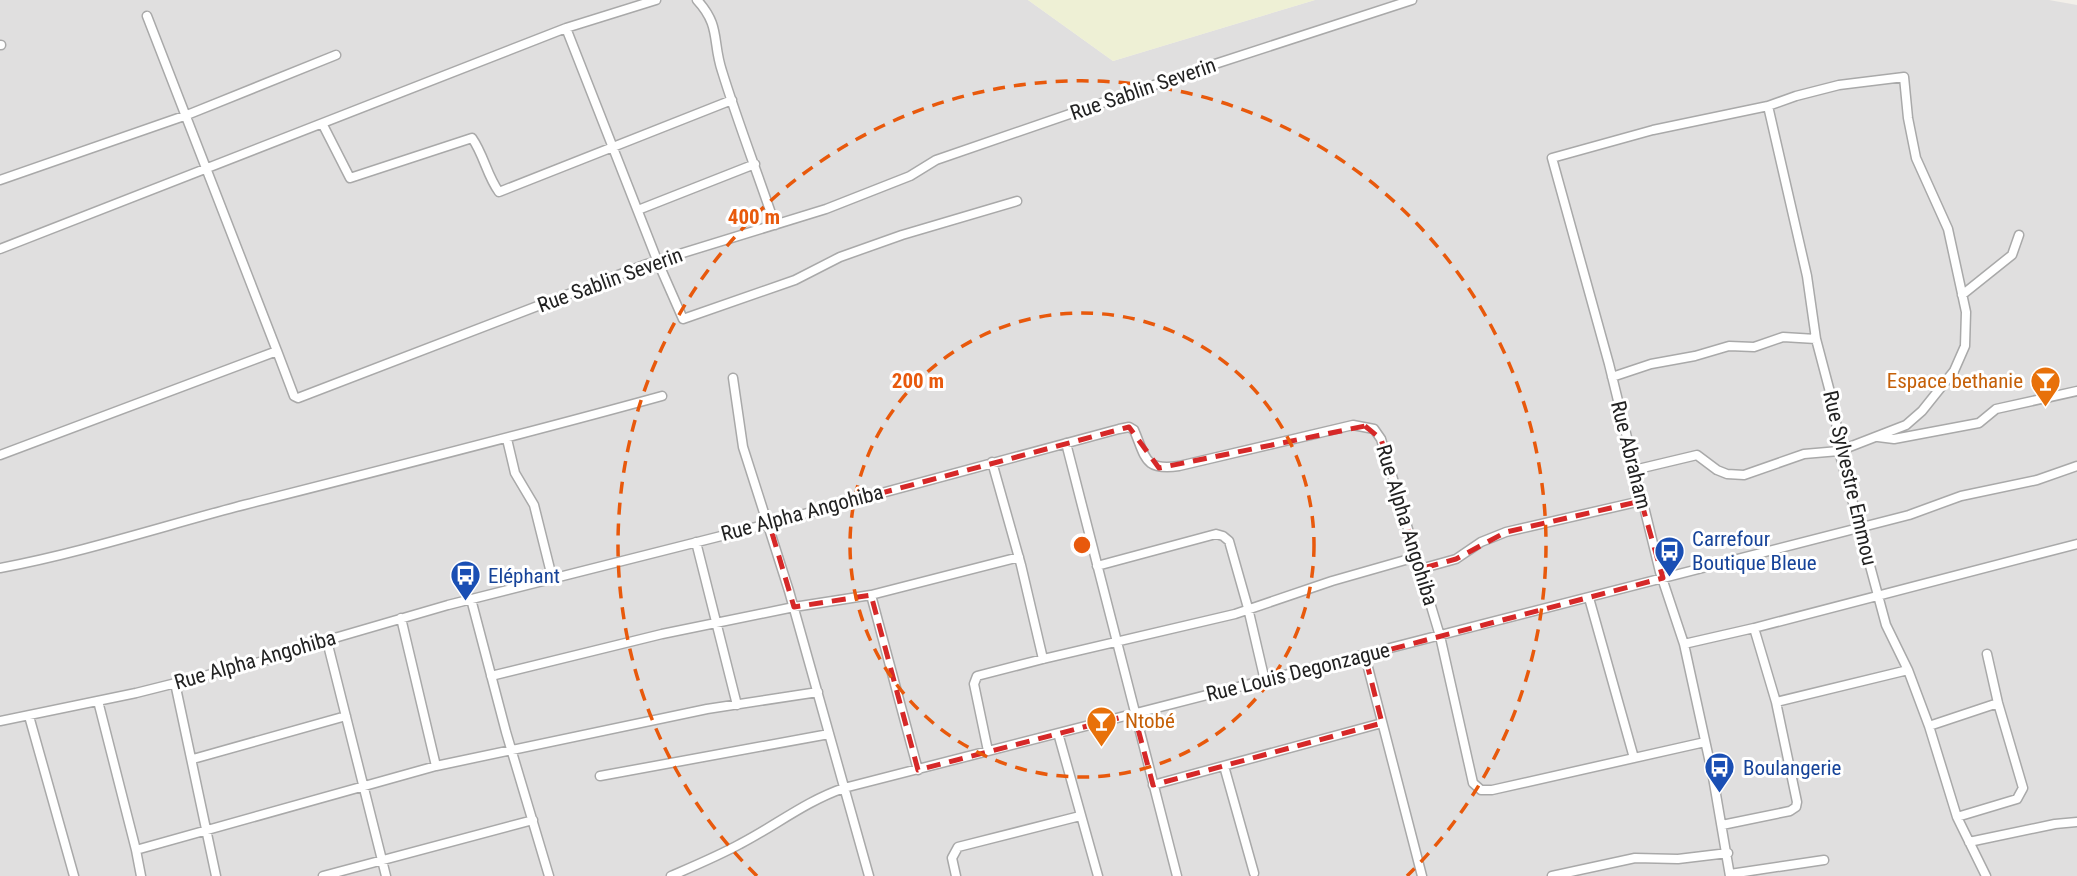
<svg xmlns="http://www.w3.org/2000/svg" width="2077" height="876" font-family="'Roboto Condensed',sans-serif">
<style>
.residential{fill:#e0dfdf}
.farmland{fill:#eef0d5}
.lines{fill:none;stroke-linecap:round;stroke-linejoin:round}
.minor-casing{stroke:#a9a9a9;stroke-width:11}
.minor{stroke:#fff;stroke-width:8}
.marked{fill:none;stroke:#d62828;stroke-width:5;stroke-dasharray:14 9;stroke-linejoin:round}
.ring{fill:none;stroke:#e8590c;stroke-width:3.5;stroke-dasharray:12 9}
.labels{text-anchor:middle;stroke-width:6;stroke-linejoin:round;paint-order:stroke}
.street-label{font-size:21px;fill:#222;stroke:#fff}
.food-label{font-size:21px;fill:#c56008;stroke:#fff;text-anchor:end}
.transit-label{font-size:21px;fill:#164399;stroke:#fff;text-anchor:start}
.centre{fill:#e8590c;stroke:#fff;stroke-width:3.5}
.ring-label{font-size:21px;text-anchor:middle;font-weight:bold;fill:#e8590c;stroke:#fff;stroke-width:6;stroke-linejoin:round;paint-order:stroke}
</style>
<rect width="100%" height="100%" fill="#f2efe9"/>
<path class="residential" d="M0,0H1028L1113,61L1315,0H2049L2077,5V876H0Z"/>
<path class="farmland" d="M1028,0H1315L1113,61Z"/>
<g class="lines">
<defs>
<path id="minor" d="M697,0C721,26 712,41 722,71C738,123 758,174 775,225
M147,16L277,351
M566,28L657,260L683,319L795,280L840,257L902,235L1017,201
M0,45H1
M1768,106L1807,276L1816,339L1835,411L1839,451L1886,625L1908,670L1929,726L1957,817L1986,876
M323,125L350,178L472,138C484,155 487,176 499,192L732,100
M0,180L187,115L336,55
M638,210L755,164
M0,249L566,28L656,0
M1962,295L2012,255L2019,235
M1612,377L1651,364L1695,356L1729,346L1754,347L1783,337L1816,339
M733,378L743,447L789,591L869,876
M1878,437L1894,439L1979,423L1996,409L2077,391
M507,439L515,473L534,505L552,577
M1066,443L1177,876
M0,455L277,351L294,396L298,398L647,264L826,209L910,176L936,160L1215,64L1412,0
M992,462L1021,565L1043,659
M1634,470L1697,455L1717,470L1727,474L1744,475L1804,454L1839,451L1906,425L1922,411L1954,371L1965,346L1966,312L1948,229L1916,158L1908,118L1904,77L1839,85L1796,96L1768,106L1653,130L1552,158L1609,364L1660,572L1684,644L1713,777L1730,876
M696,542L737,705
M1097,566L1216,534L1223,536L1229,541L1248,608L1265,681
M0,568C80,553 157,528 236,507C378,471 521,435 662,396
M1420,569L1456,559L1481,542L1506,532L1641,501
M871,595L918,770
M1589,598L1634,758
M471,599L506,732L549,876
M401,618L436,766
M327,641L386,876
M1684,644L1754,628L2077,544
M1365,656L1422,876
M491,676L662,634L794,607L871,595L1019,557
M175,683L216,876
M98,701L136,850L141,876
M1776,702L1908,670
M29,716L74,876
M0,721L136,693L291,654L338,637L448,605L741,531L1119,429L1129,427L1134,430C1146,458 1144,471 1179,466L1353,425L1374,429L1381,439L1440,636L1473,783L1481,790H1492L1705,742
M1929,726L1998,703
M1058,733L1098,876
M988,751L974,684L977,676L1043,659L1235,614L1332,581L1416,557
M193,759L346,716
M1224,766L1254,873
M600,776L829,734
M1153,785L1382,723
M1957,817L2017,799L2023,788L1998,703L1987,654
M1722,825L1790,811L1796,807L1797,802L1776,702L1754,628
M1969,842L2055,824L2077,822
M136,850L436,766L707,709L818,692
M1730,874L1824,860
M323,876L533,820
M671,876C694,866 718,856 740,844C775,826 806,801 844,788L1909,515L1961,496L2037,480L2077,466
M956,876L952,858L958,847L1080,816
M1552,876L1635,858L1678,859L1728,853"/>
</defs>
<use href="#minor" class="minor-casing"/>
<use href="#minor" class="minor"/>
</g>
<path class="marked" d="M1365,426L1381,439L1420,569L1456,559L1506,532L1641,501L1663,578L1365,656L1382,723L1153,785L1134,714L918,770L871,595L794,607L769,523L1129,427L1159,468Z"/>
<g class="ring">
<circle cx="1082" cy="545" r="232"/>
<path d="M757 876A464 464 0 1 1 1407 876"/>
</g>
<defs>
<symbol id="bar-pin" viewBox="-11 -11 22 30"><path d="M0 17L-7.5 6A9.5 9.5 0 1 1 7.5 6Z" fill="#e8710a" stroke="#fff"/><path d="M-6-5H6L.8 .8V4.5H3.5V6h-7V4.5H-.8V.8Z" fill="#fff"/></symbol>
<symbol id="bus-pin" viewBox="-11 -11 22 30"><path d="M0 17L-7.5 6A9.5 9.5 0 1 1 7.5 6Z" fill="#1a4fb4" stroke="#fff"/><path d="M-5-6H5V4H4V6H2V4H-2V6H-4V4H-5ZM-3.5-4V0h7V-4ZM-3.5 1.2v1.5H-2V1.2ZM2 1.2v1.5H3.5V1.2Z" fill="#fff"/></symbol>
</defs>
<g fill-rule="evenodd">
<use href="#bar-pin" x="2028" y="364" width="35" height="47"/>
<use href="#bus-pin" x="1652" y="534" width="35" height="47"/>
<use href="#bus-pin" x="448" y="558" width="35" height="47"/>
<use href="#bar-pin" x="1084" y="704" width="35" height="47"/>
<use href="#bus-pin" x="1702" y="750" width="35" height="47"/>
</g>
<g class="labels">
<g class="street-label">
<text transform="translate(1143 89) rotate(-19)" y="7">Rue Sablin Severin</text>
<text transform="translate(610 280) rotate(-20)" y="7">Rue Sablin Severin</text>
<text transform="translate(1631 455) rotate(76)" y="7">Rue Abraham</text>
<text transform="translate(1850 478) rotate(77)" y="7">Rue Sylvestre Emmou</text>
<text transform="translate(802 513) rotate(-15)" y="7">Rue Alpha Angohiba</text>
<text transform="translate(1407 525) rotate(73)" y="7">Rue Alpha Angohiba</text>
<text transform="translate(255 660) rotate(-16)" y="7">Rue Alpha Angohiba</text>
<text transform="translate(1298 672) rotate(-14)" y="7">Rue Louis Degonzague</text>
</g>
<g class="food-label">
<text x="2023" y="388">Espace bethanie</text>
<text x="1125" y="728" text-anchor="start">Ntobé</text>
</g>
<g class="transit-label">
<text x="1692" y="546">Carrefour<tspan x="1692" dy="24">Boutique Bleue</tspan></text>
<text x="488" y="583">Eléphant</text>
<text x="1743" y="775">Boulangerie</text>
</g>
</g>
<circle cx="1082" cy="545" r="10" class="centre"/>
<g class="ring-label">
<text x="754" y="224">400 m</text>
<text x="918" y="388">200 m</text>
</g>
</svg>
